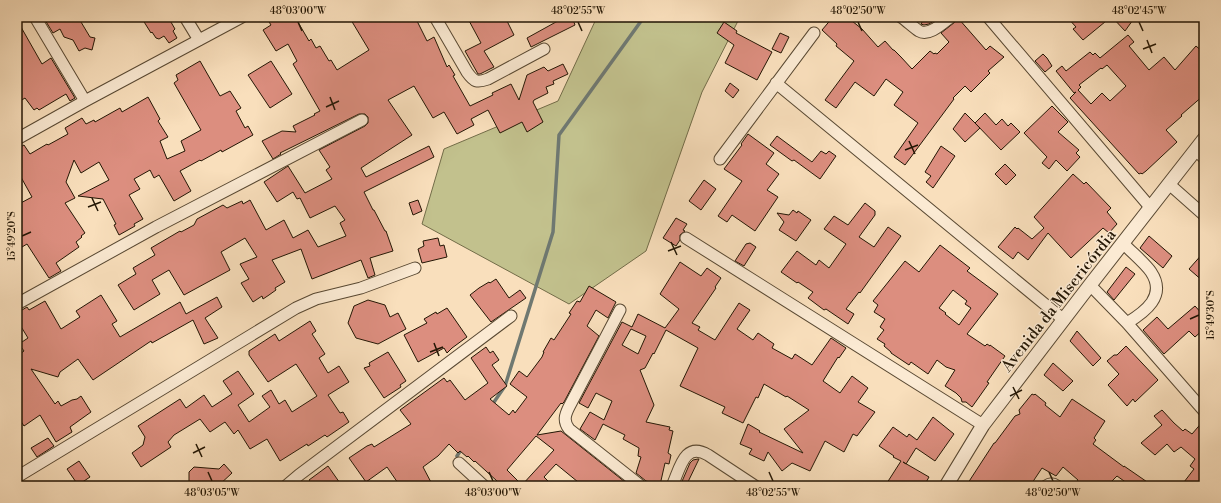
<svg xmlns="http://www.w3.org/2000/svg" width="1221" height="503" font-family="'Libre Bodoni',serif">
<style>
.green{fill:#c2c18d;stroke:#726c48}
.lines{fill:none;stroke-linecap:round;stroke-linejoin:round}
.stream{stroke:#6f7871;stroke-width:3.5}
.building{fill:#dc8e7f;stroke:#231604;fill-rule:evenodd}
.minor-casing{stroke:#584832;stroke-width:13}
.tertiary-casing{stroke:#584832;stroke-width:15}
.minor{stroke:#fbead3;stroke-width:11}
.tertiary{stroke:#fbead3;stroke-width:13}
.ticks{fill:none;stroke:#231604;stroke-width:1.5}
.labels{text-anchor:middle;stroke-width:3;stroke-linejoin:round;paint-order:stroke}
.street-label{font-size:16px;fill:#231604;stroke:#fbead3}
.neatline{fill:none;stroke:#231604;stroke-width:1.5}
.ticks-label{font-size:10px;text-anchor:middle;fill:#231604}
</style>
<rect width="100%" height="100%" fill="#f9dfbc"/>
<filter id="stains"><feTurbulence type="fractalNoise" baseFrequency=".005" numOctaves="4"/><feColorMatrix values="0 0 0 0 .2 0 0 0 0 .09 0 0 0 0 .02 0 0 0 .5 -.17"/></filter>
<radialGradient id="worn" r=".72"><stop offset=".6" stop-color="#630" stop-opacity="0"/><stop offset="1" stop-color="#630" stop-opacity=".3"/></radialGradient>
<path class="green" d="M597,17H740L702,92L646,251L569,304L422,224L444,149L558,101Z"/>
<g class="lines">
<path class="stream" d="M492,405L505,386L553,232L559,135L644,17
M457,456L462,448
M18,479L24,486"/>
</g>
<path class="building" d="M50,17H78L90,37L95,38L92,50L85,48L79,51L73,40L64,37L60,29L53,33L45,20Z
M141,17H168L175,29L173,31L177,38L169,43L164,36L159,39L156,38L152,32L151,33Z
M266,17H295L309,41L311,39L316,48L320,46L329,61L331,60L337,70L369,50L351,20L356,17H415L427,41L434,37L447,67L449,65L455,75L453,76L470,106L493,95L492,93L511,84L519,100L527,75L544,67L548,71L563,64L568,74L553,81L554,84L546,87L548,93L534,100L533,102L543,122L527,132L522,122L500,133L488,110L471,119L474,125L457,134L444,112L433,118L414,86L388,100L412,135L361,168L366,177L429,146L434,157L364,192L373,210H374L385,231H386L393,251L370,258L375,275L368,278L361,260L312,279L301,249L272,260L285,282L275,288L276,290L269,295L263,299L262,296L253,302L241,283L249,279L240,264L257,257L245,238L221,252L230,270L184,295L169,270L152,280L160,294L134,310L118,285L136,274L133,268L155,255L151,248L180,231L181,232L194,225L197,219L223,205L227,208L242,201L243,204L250,200L266,230L284,220L293,238L308,230L318,247L346,236L340,223L345,220L335,206L310,218L300,198L297,199L293,192L277,202L264,182L288,166L305,193L332,179L326,170L330,167L319,150L365,126L368,123V117L365,114H359L280,153L281,154L273,159L262,141L282,131L296,132L293,126L315,115L314,114L320,111L293,64L297,61L288,44L276,51L263,30L271,25Z
M467,17H505L514,35L484,51L494,67L480,74H478L465,51L481,43Z
M565,17H572L575,25L531,47L527,38Z
M833,17H847L862,29L878,47L885,41L893,50H894L901,57L912,69L930,51L934,54L935,53L937,54L949,42L941,33L955,22L958,18L986,50L990,46L1004,57L988,71L990,73L971,92L965,86L953,98L954,99L905,165L894,157L918,123L894,105L903,92L886,79L874,96L855,82L836,108L825,100L854,61L836,46L837,44L822,30Z
M925,17H940L929,24L924,25L921,24Z
M1067,17H1111L1083,40L1073,29L1076,27Z
M1112,17H1135L1125,31Z
M17,20L42,64L51,58L75,98L70,101L66,94L39,110L37,108L34,110L25,98L17,103Z
M724,22L737,31L736,33L772,52L757,80L725,63L734,45L717,33Z
M780,33L789,37L781,53L772,49Z
M1128,35L1134,42L1129,46L1149,70L1164,57L1175,70L1196,46L1204,53V95L1181,115L1182,116L1166,130L1177,142L1146,171L1142,174L1141,173L1139,174L1070,98L1076,92L1074,93L1056,71L1062,66L1066,71L1090,52L1093,55L1095,53L1100,58ZM1107,65L1126,86L1110,101L1102,93L1091,104L1078,90L1081,87L1079,85L1101,68L1102,69Z
M1043,54L1047,58L1052,66L1045,72L1035,61Z
M200,61L220,96L230,91L241,108L236,111L245,128L248,126L253,135L222,152L221,150L201,161L200,160L180,171L191,191L174,201L159,175L154,178L150,170L134,179L140,189L129,195L143,219L134,224L135,226L119,235L114,225L116,224L103,199L78,196L109,180L99,162L81,173L74,160L66,182L75,198L65,203L85,233L81,236L82,237L76,242L79,247L56,263L61,271L49,278L27,244L17,250V205L32,197L17,170V149L24,145L30,154L47,144L48,145L68,134L65,128L82,118L86,124L94,120L95,122L120,108L122,112L148,97L160,119L158,121L168,137L160,141L167,159L185,151L181,141L201,130L174,83L178,80L176,75Z
M271,61L292,94L270,108L248,75Z
M730,83L739,90L733,98L725,91Z
M1052,106L1068,122L1058,132L1079,150L1076,153L1080,157L1067,171L1056,160L1049,169L1042,163L1047,157L1024,133Z
M965,113L980,128L965,142L953,129Z
M985,113L996,125L1002,119L1008,126L1011,123L1020,132L1001,150L975,123Z
M748,134L774,153L766,164L779,174L767,190L778,197L755,231L732,215L727,222L718,216L742,181L724,169L742,145L741,144Z
M777,136L812,162L821,151L826,154L829,151L836,156L820,179L794,160L792,161L770,145Z
M941,146L955,156L933,188L926,182L931,176L925,172Z
M1005,164L1016,175L1006,185L995,174Z
M1073,174L1084,184L1086,182L1111,208L1107,212L1117,224L1109,233L1103,228L1071,258L1048,233L1028,260L1018,252L1013,259L998,247L1015,227L1017,229L1018,228L1032,239L1044,228L1034,217Z
M704,180L716,189L701,210L689,201Z
M418,200L422,211L413,215L409,203Z
M865,203L875,211V215L859,237L874,247L888,227L901,236L860,293L859,292L846,309L854,314L848,324L826,309L824,310L808,298L813,292L798,282L797,283L781,272L797,251L816,265L819,260L829,268L846,244L824,229L834,216L848,225Z
M793,210L797,213L798,211L811,220L796,241L779,230L784,222L777,213L789,215Z
M676,218L687,224L683,230L685,231L680,235V240L676,246L663,238Z
M1149,236L1172,256L1163,268L1140,248Z
M438,238L440,246L444,245L447,257L422,263L418,249L424,246L423,241Z
M750,243L756,247L744,266L735,261L746,244Z
M940,245L970,268L967,271L998,294L967,334L985,346L987,344L990,346V345L1005,356L987,382L989,383L972,407L966,402H962L961,398L956,393L945,386L955,370L946,367L937,360L928,374L911,362L909,365L891,353V352L884,346L885,344L877,339L884,330L880,327L885,319L874,312L878,305L873,301L905,261L919,272ZM953,290L967,301L965,304L971,308L959,325L945,314L946,313L939,308Z
M1204,252V282L1189,269Z
M680,262L701,276L707,268L721,278L715,287L716,288L692,323L700,327L698,330L715,340L739,303L750,310L737,329L753,340L758,333L774,344L772,348L792,359L795,354L812,365L831,338L846,348L839,358L838,357L823,381L840,393L852,376L868,388L858,402L875,412L857,436L853,434L844,452L825,441L810,471L792,463L782,471L768,452L764,461L749,454L752,449L740,444L748,424L760,431L759,432L803,453L784,429L809,410L787,396L786,397L764,384L758,398L756,397L743,423L722,413L725,407L680,386L698,348L666,330L654,354L653,353L645,368L640,370L654,405L646,422L670,427L669,430L673,431L668,453L671,455L669,464L665,463L660,485L646,481L636,473L641,457L638,456L639,448L623,439L625,435L603,424L595,440L580,429L590,412L604,420L612,401L596,393L588,408L579,403L622,322L632,327L638,314L665,328L679,309L660,294ZM631,329L646,336L638,354L622,345Z
M1126,267L1135,274L1114,300L1107,292Z
M496,279L509,298L520,290L526,298L491,322L470,295L479,288L489,282L490,283Z
M589,286L616,302L608,318L596,310L587,326L599,336L564,402L562,404L561,403L537,435L561,431L630,486H574L578,482L556,464L544,477L553,486H492L497,481L475,461L474,462L468,456L467,457L460,451L458,453L449,444L438,456L423,467L433,486H400L387,467L366,482L349,458L367,446L372,444L374,447L411,424L400,410L444,378L447,382L450,380L465,400L488,383L471,358L486,347L490,353L493,351L499,360L492,365L507,386L490,399L509,415L513,410L515,413L527,397L510,384L519,371L527,377L542,357L544,352H543L551,338L554,340L571,314L569,313L577,301L580,302ZM536,436L554,450L522,485L507,470Z
M101,295L117,321L112,324L120,337L180,302L186,314L217,297L222,307L205,318L218,338L204,344L193,320L152,343L151,341L93,380L78,359L60,372L58,377L31,369L55,404L58,401L61,406L72,400L77,399L81,396L91,412L70,427L72,432L56,442L40,415L24,426L20,420L17,422V349L20,354L24,351L19,344L28,338L17,320V313L27,307L29,310L45,301L61,329L80,317L76,311Z
M368,300L385,305L390,317L398,313L406,329L378,344L356,338L348,323L354,306Z
M1195,306L1204,316V329L1195,337L1189,331L1164,354L1143,330L1157,317L1168,329Z
M447,308L467,337L452,348L447,353L444,348L418,362L404,335L427,323L424,319L436,312L437,314Z
M310,321L316,331L312,334L325,354L319,358L328,373L339,366L349,382L328,395L340,413L343,412L349,422L327,437L325,435L308,446L307,444L280,461L267,439L250,449L238,430L234,434L225,422L210,432L200,419L174,435L168,442L171,447L141,467L132,453L143,445L145,437L138,426L180,399L186,408L204,395L212,407L232,394L223,381L238,371L254,394L238,405L249,422L270,407L262,396L271,390L279,404L285,400L292,412L317,396L296,364L268,382L249,355V351L275,334L279,341Z
M1077,331L1101,358L1093,366L1070,341Z
M1126,346L1158,380L1135,402L1133,399L1127,406L1108,385L1119,374L1107,361L1114,355H1117Z
M388,352L406,381L400,385L401,387L384,398L364,368L370,366L369,363Z
M1053,363L1073,381L1063,391L1044,375Z
M1032,394L1034,395L1035,394L1046,403L1045,405L1060,417L1072,399L1105,421L1094,438L1096,440L1093,444L1124,467V466L1153,486H1131L1117,476L1107,486H1074L1078,480L1063,467L1056,476L1042,468L1030,486H966L994,443H995L1015,416L1020,414L1019,410Z
M1162,410L1174,423L1183,431L1185,429L1192,434L1204,420V486H1190L1184,482L1194,469L1190,466L1195,459L1181,447L1174,452L1167,444L1155,455L1141,443L1162,425L1154,416Z
M933,417L954,434L935,461L916,448L906,464L903,462L929,477L924,486H885L901,461L893,457L894,456L879,446L893,427L907,437L909,434L917,440Z
M48,438L54,446L37,457L31,448Z
M698,459H699L686,486H680L690,463L693,460Z
M79,461L90,477L78,485L67,469Z
M224,464L232,473L218,486H189V472L194,467L219,469Z
M328,466L342,486H314L309,480Z"/>
<g class="lines">
<defs>
<path id="minor" d="M35,17L85,101
M185,17L199,40
M435,17L467,72C474,82 477,83 488,79L544,49
M901,17C907,21 913,27 919,31C929,37 943,23 951,17
M988,17L1150,207
M776,83L1064,320
M17,139L85,101L242,17
M1196,150L1204,158
M720,159L814,33
M1169,184L1204,215
M686,238L983,425
M1123,243C1130,251 1145,263 1151,272C1167,296 1145,312 1127,323
M1090,285L1127,323L1204,411
M17,304L156,227L362,120
M620,310L569,407C565,415 563,421 569,429L641,486
M459,463L484,486
M17,477L296,308L316,299L361,288L415,268
M286,486L299,475L511,316
M672,486C680,469 684,441 708,455L755,486
M1046,486C1050,483 1053,483 1057,486"/>
<path id="tertiary" d="M946,486L983,425L1090,285L1204,139"/>
</defs>
<use href="#minor" class="minor-casing"/>
<use href="#tertiary" class="tertiary-casing"/>
<use href="#minor" class="minor"/>
<use href="#tertiary" class="tertiary"/>
</g>
<path class="ticks" d="M298,22L302,31M578,22L582,31M858,22L862,31M1139,22L1143,31M1147,40L1152,53M1143,49L1156,44M330,97L335,110M326,107L339,101M909,141L915,154M905,150L918,145M92,198L98,211M88,207L101,202M22,236L31,232M671,242L677,255M668,251L681,246M1190,319L1199,315M434,343L439,356M430,352L443,347M1013,387L1019,399M1010,396L1022,390M196,444L202,457M193,453L205,447M208,472L212,481M489,472L493,481M769,472L773,481M1049,472L1053,481"/>
<g class="labels">
<g class="street-label">
<text transform="translate(1058 300) rotate(-52)" y="6">Avenida da Misericórdia</text>
</g>
</g>
<rect width="1221" height="503" fill="none" stroke="#f9dfbc" stroke-width="44"/>
<rect x="22" y="22" width="1177" height="459" class="neatline"/>
<g class="ticks-label">
<text x="298" y="14">48°03'00"W</text>
<text x="578" y="14">48°02'55"W</text>
<text x="858" y="14">48°02'50"W</text>
<text x="1139" y="14">48°02'45"W</text>
<text transform="translate(11 236) rotate(-90)" y="4">15°49'20"S</text>
<text transform="translate(1210 315) rotate(-90)" y="4">15°49'30"S</text>
<text x="212" y="496">48°03'05"W</text>
<text x="493" y="496">48°03'00"W</text>
<text x="773" y="496">48°02'55"W</text>
<text x="1053" y="496">48°02'50"W</text>
</g>
<rect width="100%" height="100%" filter="url(#stains)"/>
<rect width="100%" height="100%" fill="url(#worn)"/>
</svg>
